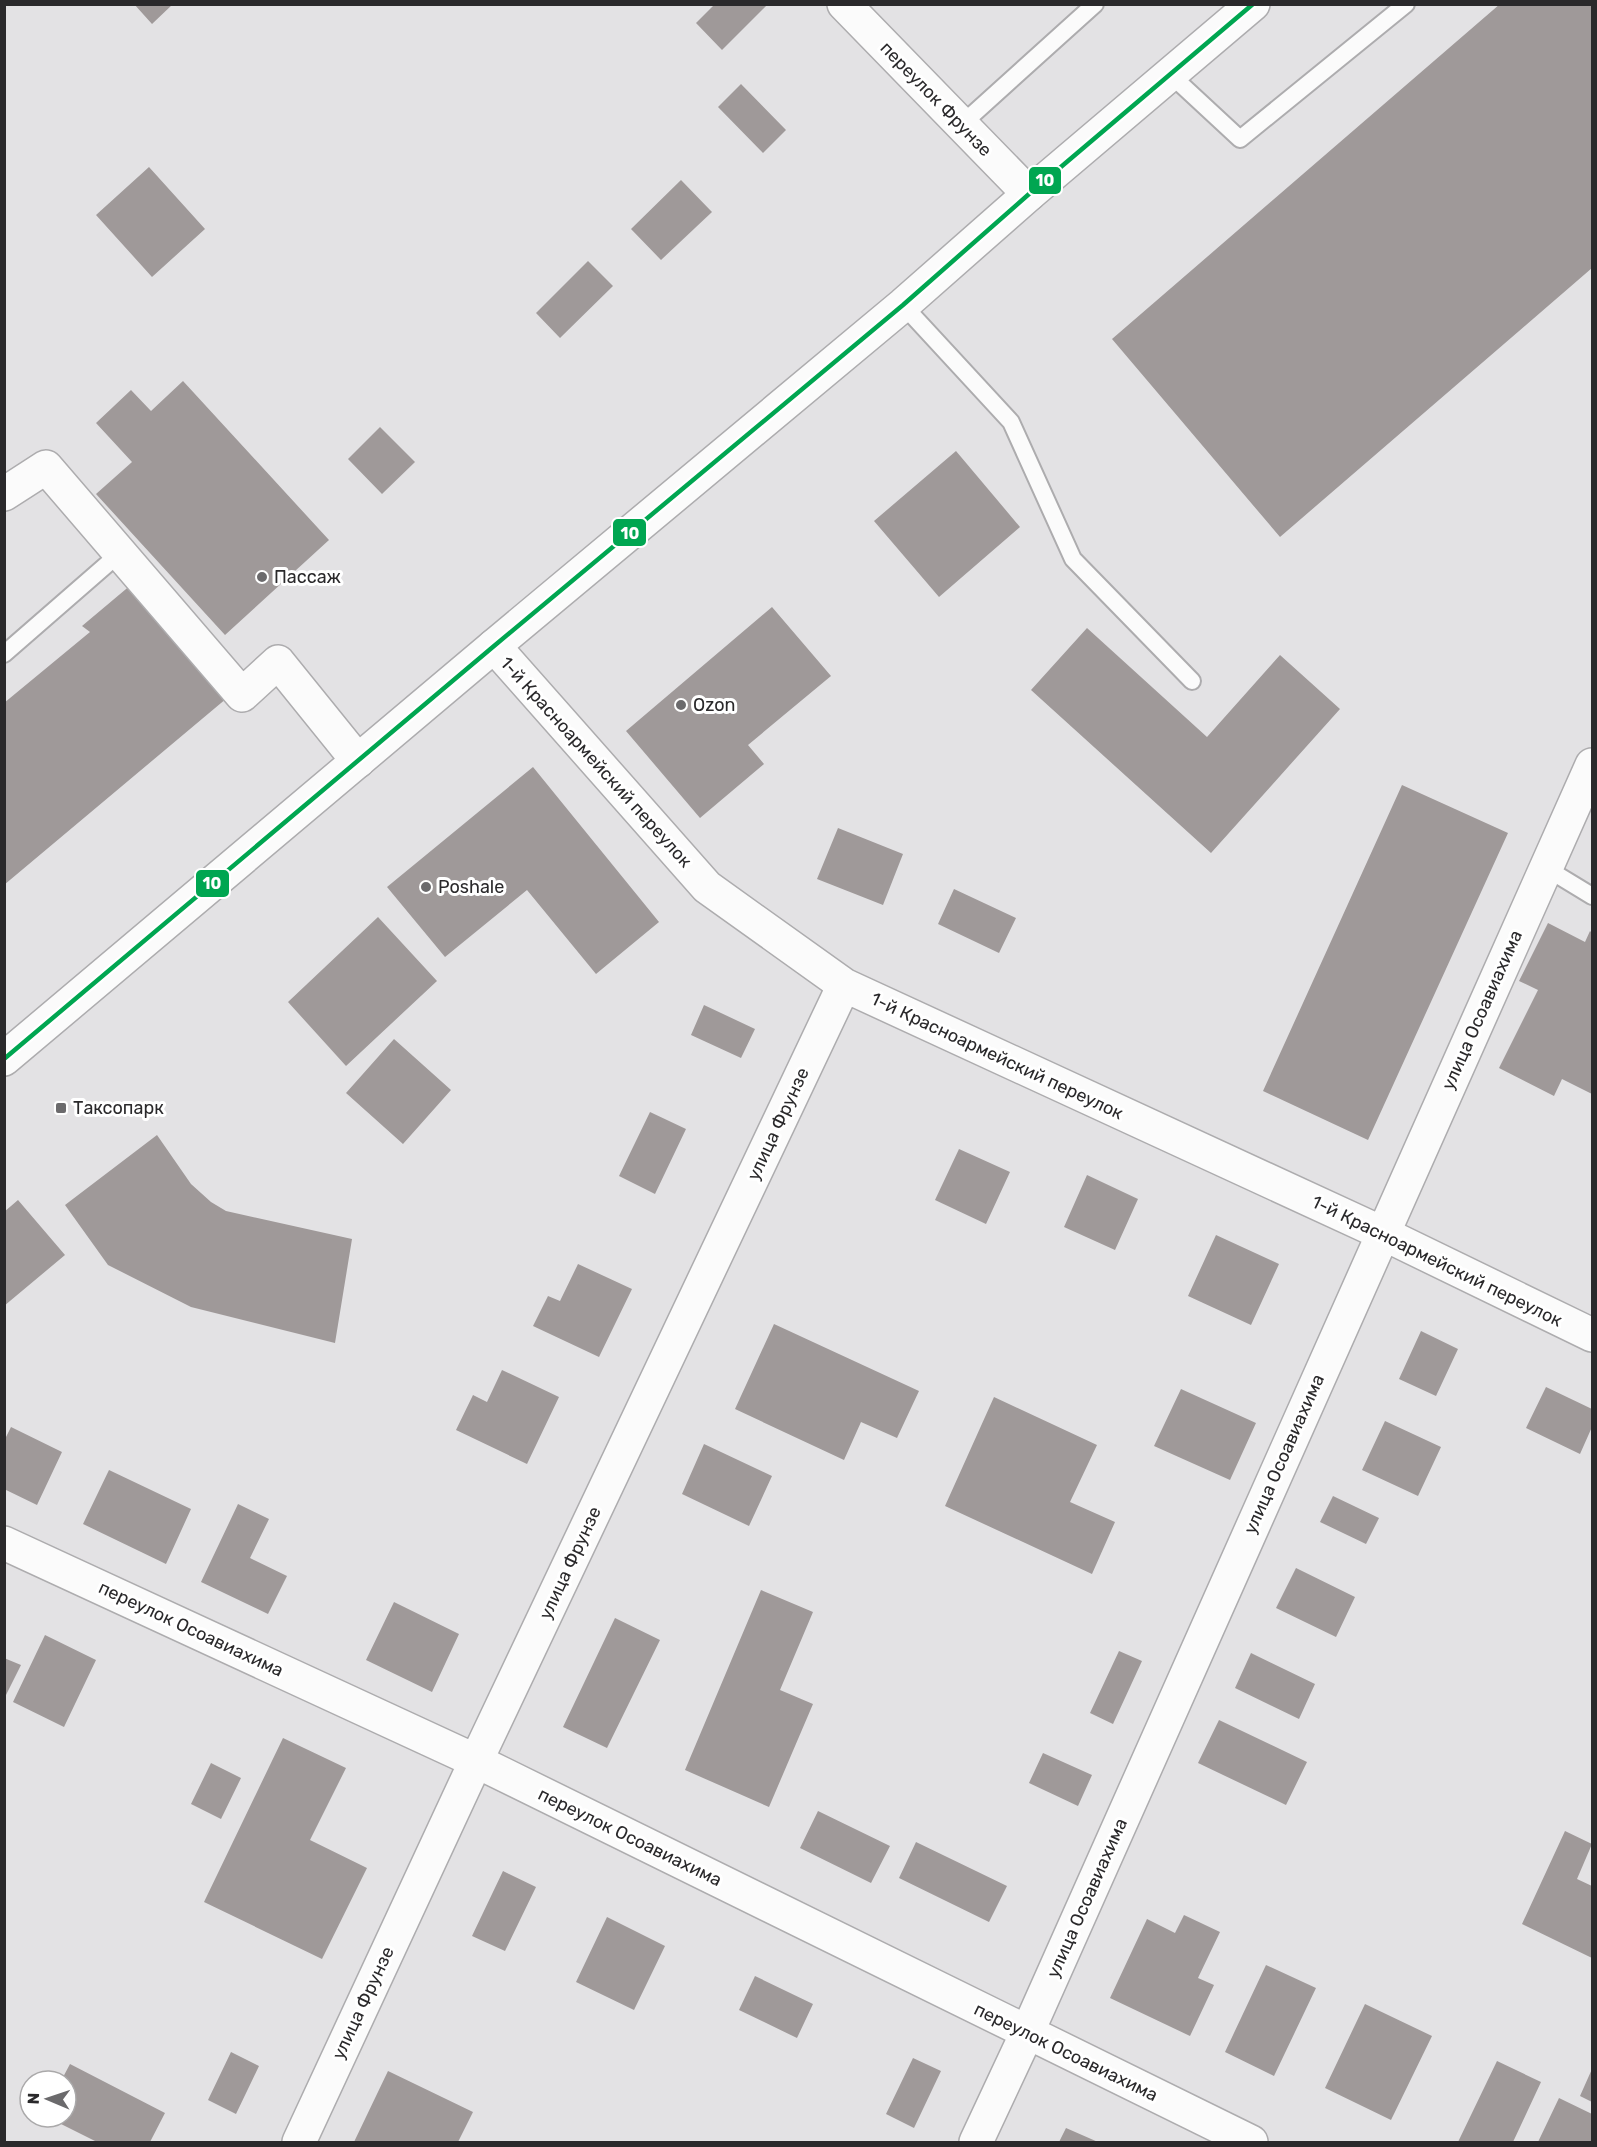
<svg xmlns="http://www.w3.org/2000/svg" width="1597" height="2147" font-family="Rubik,sans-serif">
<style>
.building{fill:#9f9999}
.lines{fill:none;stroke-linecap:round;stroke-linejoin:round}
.service-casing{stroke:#adacae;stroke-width:20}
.minor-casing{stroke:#adacae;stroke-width:36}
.primary-casing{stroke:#adacae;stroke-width:36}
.service{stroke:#fbfbfb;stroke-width:16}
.minor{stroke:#fbfbfb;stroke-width:33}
.primary{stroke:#fbfbfb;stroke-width:33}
.bus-1-casing{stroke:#fff;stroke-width:9}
.bus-1{stroke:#00a651;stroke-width:4.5}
.poi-dot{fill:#6b6a6c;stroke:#fff;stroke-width:2}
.labels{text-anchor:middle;stroke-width:6;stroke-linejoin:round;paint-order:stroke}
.street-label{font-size:18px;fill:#2a292b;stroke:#fff}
.poi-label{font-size:18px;fill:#2a292b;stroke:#fff;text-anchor:start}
.line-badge{stroke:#fff;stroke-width:2}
.badge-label{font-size:16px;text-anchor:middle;font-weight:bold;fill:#fff}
</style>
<rect width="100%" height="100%" fill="#e3e2e4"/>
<path class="building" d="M134,4H173L152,24Z
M715,4H768L722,50L696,23Z
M1500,4H1592V268L1280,537L1112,339Z
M741,84L786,130L763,153L718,107Z
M149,167L205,229L152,277L96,215Z
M681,180L712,212L661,260L631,229Z
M588,261L613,286L560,338L536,313Z
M183,381L329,540L225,635L96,494L132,462L96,423L131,390L151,411Z
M380,427L415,462L382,494L348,459Z
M956,451L1020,527L939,597L874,521Z
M132,584L227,698L4,885V703L90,632L82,626Z
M772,607L831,676L748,745L764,764L700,818L626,731Z
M1087,628L1207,737L1280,655L1340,709L1211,853L1031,690Z
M533,767L659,922L596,974L527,890L445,957L387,887Z
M1402,785L1508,833L1368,1140L1263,1091Z
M838,828L903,854L883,905L817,879Z
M954,889L1016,918L999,953L938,924Z
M378,917L437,981L346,1066L288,1002Z
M1548,923L1585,942L1590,931L1592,933V1094L1562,1079L1554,1096L1499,1068L1538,990L1519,981Z
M704,1005L755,1029L741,1058L691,1035Z
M394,1039L451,1090L403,1144L346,1093Z
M650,1112L686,1129L655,1194L619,1176Z
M157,1135L191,1184L211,1202L226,1211L352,1239L335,1343L191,1307L108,1265L65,1205Z
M959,1149L1010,1172L986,1224L935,1200Z
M1087,1175L1138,1199L1115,1250L1064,1227Z
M18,1200L65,1255L4,1306V1212Z
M1216,1235L1279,1264L1251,1325L1188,1296Z
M578,1264L632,1289L599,1357L533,1326L548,1296L560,1301Z
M774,1324L919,1391L897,1438L861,1422L844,1460L735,1409Z
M1421,1331L1458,1349L1436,1396L1399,1379Z
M502,1370L559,1397L527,1464L456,1430L473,1395L487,1402Z
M1546,1387L1592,1409V1427L1580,1454L1526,1428Z
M1181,1389L1256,1423L1230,1480L1154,1446Z
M994,1397L1097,1445L1070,1502L1115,1522L1092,1574L945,1506Z
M1385,1421L1441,1447L1418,1496L1362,1470Z
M11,1427L62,1452L37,1505L4,1489V1441Z
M704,1444L772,1476L749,1526L682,1494Z
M109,1470L191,1509L166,1564L83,1524Z
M1333,1496L1379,1518L1366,1544L1320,1522Z
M238,1504L269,1519L250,1558L287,1576L268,1614L201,1582Z
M1296,1568L1355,1597L1336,1637L1276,1608Z
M761,1590L813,1612L780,1690L813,1704L769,1807L685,1770Z
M394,1602L459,1634L432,1692L366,1660Z
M615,1618L660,1640L607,1748L563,1727Z
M45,1635L96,1660L64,1727L13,1702Z
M1119,1651L1142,1661L1113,1724L1090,1713Z
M1251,1653L1315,1684L1299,1719L1235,1688Z
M4,1658L21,1665L4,1699Z
M1219,1720L1307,1762L1286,1805L1198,1763Z
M283,1738L346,1768L310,1840L367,1868L322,1959L204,1902Z
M1043,1753L1092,1775L1078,1806L1029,1783Z
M211,1763L241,1778L221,1819L191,1804Z
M818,1811L890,1846L871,1883L800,1848Z
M1565,1831L1592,1844L1577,1879L1592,1886V1958L1522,1924Z
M916,1842L1007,1886L989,1922L899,1878Z
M503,1871L536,1887L505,1951L472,1936Z
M1184,1915L1220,1932L1198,1978L1214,1985L1190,2036L1110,1998L1147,1919L1175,1933Z
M607,1917L665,1946L634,2010L576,1982Z
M1266,1965L1316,1988L1274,2076L1225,2052Z
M755,1976L813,2004L797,2038L739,2010Z
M1365,2004L1432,2036L1391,2120L1325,2088Z
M231,2052L259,2066L236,2114L208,2100Z
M913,2058L941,2071L914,2128L886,2114Z
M1497,2061L1541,2082L1513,2142H1458Z
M70,2064L165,2113L150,2142H97L47,2117H66V2081H61Z
M1592,2069V2102L1580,2096Z
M388,2071L473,2112L458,2142H354Z
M1559,2098L1592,2114V2142H1538Z
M1066,2128L1098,2142H1059Z"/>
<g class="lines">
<defs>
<path id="service" d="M1171,75L1240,139L1406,4
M961,125L1095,4
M903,305L1011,422L1073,559L1192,681
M4,654L120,553
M1546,868L1592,896"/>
<path id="minor" d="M844,4L1029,194
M4,494L46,467L242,695L278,662L358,761
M494,646L707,887L844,985L1382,1233L1592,1335
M4,1543L476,1761L1251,2142
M299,2142L476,1761L844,985
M976,2142L1027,2033L1592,765"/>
<path id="primary" d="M4,1059L494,646L903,305L1029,194L1253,4"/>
</defs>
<use href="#service" class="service-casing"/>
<use href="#minor" class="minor-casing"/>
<use href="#primary" class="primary-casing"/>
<use href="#service" class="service"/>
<use href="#minor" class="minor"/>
<use href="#primary" class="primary"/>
<defs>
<path id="bus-1" d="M4,1059L494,646L903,305L1029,194L1253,4"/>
</defs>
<use href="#bus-1" class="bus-1-casing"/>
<use href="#bus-1" class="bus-1"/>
</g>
<g class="poi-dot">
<circle cx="262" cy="577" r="6"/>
<circle cx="681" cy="705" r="6"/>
<circle cx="426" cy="887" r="6"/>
<rect x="55" y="1102" width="12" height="12" rx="3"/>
</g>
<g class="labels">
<g class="street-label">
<text transform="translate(936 99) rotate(46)" y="6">переулок Фрунзе</text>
<text transform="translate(596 762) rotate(48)" y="6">1-й Красноармейский переулок</text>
<text transform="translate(1482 1010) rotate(-66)" y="6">улица Осоавиахима</text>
<text transform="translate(997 1056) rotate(25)" y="6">1-й Красноармейский переулок</text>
<text transform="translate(778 1124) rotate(-65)" y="6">улица Фрунзе</text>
<text transform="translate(1437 1261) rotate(26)" y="6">1-й Красноармейский переулок</text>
<text transform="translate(1284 1454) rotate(-66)" y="6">улица Осоавиахима</text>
<text transform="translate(570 1563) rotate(-65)" y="6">улица Фрунзе</text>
<text transform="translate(191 1629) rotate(25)" y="6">переулок Осоавиахима</text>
<text transform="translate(630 1837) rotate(26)" y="6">переулок Осоавиахима</text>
<text transform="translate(1087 1898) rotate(-66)" y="6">улица Осоавиахима</text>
<text transform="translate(363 2003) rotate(-65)" y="6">улица Фрунзе</text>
<text transform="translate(1066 2052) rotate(26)" y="6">переулок Осоавиахима</text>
</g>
<g class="poi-label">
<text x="274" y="583">Пассаж</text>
<text x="693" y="711">Ozon</text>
<text x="438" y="893">Poshale</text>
<text x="73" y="1114">Таксопарк</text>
</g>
</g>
<g class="line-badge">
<rect x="1028" y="166" width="34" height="29" rx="6" fill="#00a651"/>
<rect x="612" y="518" width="35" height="29" rx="6" fill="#00a651"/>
<rect x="195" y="869" width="35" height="29" rx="6" fill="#00a651"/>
</g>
<g class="badge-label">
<text x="1045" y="186">10</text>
<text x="630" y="539">10</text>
<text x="212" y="889">10</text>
</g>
<rect width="1597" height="2147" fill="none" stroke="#2a292b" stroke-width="12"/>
<g transform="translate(48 2099) rotate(272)"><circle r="28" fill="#ffffff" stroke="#aaa9aa" stroke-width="1.5"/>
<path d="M0-4.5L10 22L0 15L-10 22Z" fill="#6b6a6c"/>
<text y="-9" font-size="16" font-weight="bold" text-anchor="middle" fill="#2a292b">N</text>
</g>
</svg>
